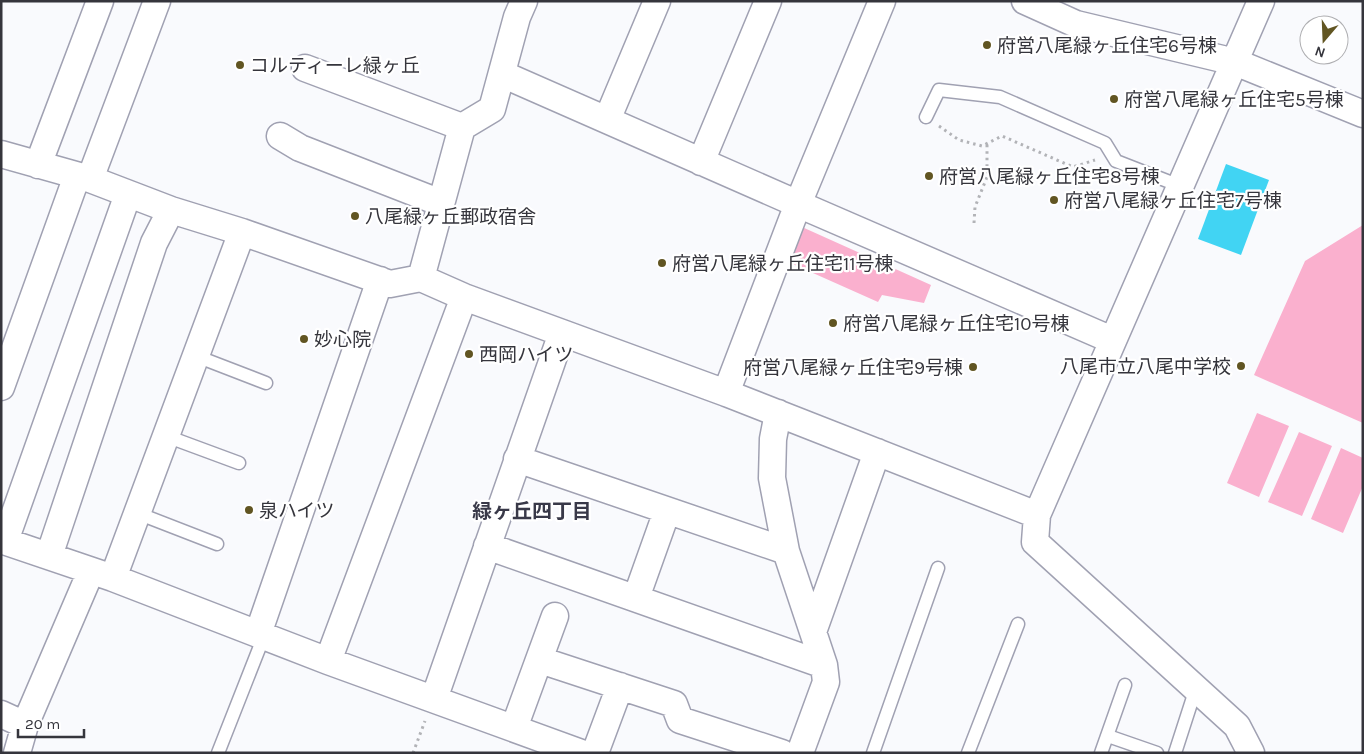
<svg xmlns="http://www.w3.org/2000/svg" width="1364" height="754" font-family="Karla,'Noto Sans JP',sans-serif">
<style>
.green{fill:#fab0ce}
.water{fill:#41d4f3}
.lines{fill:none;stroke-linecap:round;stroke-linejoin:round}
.lane-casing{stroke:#a0a1b2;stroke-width:15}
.street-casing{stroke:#a0a1b2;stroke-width:29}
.path{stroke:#b2b3b7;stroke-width:3;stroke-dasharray:2.5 4;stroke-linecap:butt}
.lane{stroke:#fff;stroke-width:12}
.street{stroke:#fff;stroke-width:26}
.poi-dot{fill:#615522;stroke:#fff;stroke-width:2}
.labels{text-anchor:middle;stroke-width:4.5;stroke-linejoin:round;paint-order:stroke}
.poi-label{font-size:19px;fill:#35353c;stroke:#fff;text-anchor:start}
.neighbourhood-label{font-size:20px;font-weight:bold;fill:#393948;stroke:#fff}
</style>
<rect width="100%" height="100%" fill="#f9fafd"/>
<path class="green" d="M1363,225V423L1254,375L1305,261Z
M802,227L931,285L924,303L882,295L878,302L786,261Z
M1257,413L1289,426L1259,497L1227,483Z
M1299,432L1332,446L1302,516L1268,502Z
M1341,448L1363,458V486L1343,533L1311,519Z"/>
<path class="water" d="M1226,164L1269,180L1241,255L1198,239Z"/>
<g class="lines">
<defs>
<path id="lane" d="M926,117L939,90L1000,97L1105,143L1116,161L1180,186
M196,356L266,383
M166,436L239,463
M137,513L217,544
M1108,736L1157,753
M218,753L264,636
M873,753L938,568
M968,753L1018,624
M1101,753L1125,685
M1175,753L1196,688"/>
<path id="street" d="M1025,1L1076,24L1235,62L1363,114
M305,68L462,127
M502,74L798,204L1112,340
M607,120L657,1
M280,136L300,148L441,203
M1,154L90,179L171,210L242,232L390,284L421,278L464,297L726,393L1037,515L1261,1
M701,162L768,1
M38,165L100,1
M90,179L157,1
M421,278L462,127L492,109L517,17L524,1
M1,387L77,176
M726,393L798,204L882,1
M778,413L773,439L772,478L786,551L824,665L826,682L800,753
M517,459L786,551
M1037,515L1035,542L1237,726L1251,753
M1,540L113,578L328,661L581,753
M5,541L128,194
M487,546L824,665
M49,556L154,243L171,210
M113,578L242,232
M636,598L667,511
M813,632L877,452
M258,634L380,280
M540,660L674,704L680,720L782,753
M328,661L464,297
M434,699L562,333
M1,714L25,725
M514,728L555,616
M17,753L25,725L91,571
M595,753L620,686"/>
</defs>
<use href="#lane" class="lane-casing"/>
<use href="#street" class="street-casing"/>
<path class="path" d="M939,126L959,140L982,146L1002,136L1073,167L1095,160
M974,223L975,207L987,177V144
M413,753L425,721"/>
<use href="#lane" class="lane"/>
<use href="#street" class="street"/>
</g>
<g class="poi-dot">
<circle cx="987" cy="45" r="5"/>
<circle cx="240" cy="65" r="5"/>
<circle cx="1114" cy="99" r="5"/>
<circle cx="929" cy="176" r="5"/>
<circle cx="1054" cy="200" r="5"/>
<circle cx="355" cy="216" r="5"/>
<circle cx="662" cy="263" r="5"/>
<circle cx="833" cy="323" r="5"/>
<circle cx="304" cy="339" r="5"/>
<circle cx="469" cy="354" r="5"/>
<circle cx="1241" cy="366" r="5"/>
<circle cx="973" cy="367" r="5"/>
<circle cx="249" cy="510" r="5"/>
</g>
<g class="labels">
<g class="poi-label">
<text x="997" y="52">府営八尾緑ヶ丘住宅6号棟</text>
<text x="250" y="72">コルティーレ緑ヶ丘</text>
<text x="1124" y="106">府営八尾緑ヶ丘住宅5号棟</text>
<text x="939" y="183">府営八尾緑ヶ丘住宅8号棟</text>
<text x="1064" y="207">府営八尾緑ヶ丘住宅7号棟</text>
<text x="365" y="223">八尾緑ヶ丘郵政宿舎</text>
<text x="672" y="270">府営八尾緑ヶ丘住宅11号棟</text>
<text x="843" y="330">府営八尾緑ヶ丘住宅10号棟</text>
<text x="314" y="346">妙心院</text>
<text x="479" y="361">西岡ハイツ</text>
<text x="1231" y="373" text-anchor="end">八尾市立八尾中学校</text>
<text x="963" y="374" text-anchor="end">府営八尾緑ヶ丘住宅9号棟</text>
<text x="259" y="517">泉ハイツ</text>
</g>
<g class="neighbourhood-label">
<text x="532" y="518">緑ヶ丘四丁目</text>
</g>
</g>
<rect width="1364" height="754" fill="none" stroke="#35353c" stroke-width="5"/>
<g transform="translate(1324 40) rotate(199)"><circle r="24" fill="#ffffff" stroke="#aeaeb1"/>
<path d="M0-4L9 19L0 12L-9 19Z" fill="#615522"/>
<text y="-8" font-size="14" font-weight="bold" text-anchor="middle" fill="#35353c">N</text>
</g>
<path d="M18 729v8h66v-8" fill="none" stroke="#35353c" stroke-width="2.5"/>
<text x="25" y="729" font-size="15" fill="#35353c" stroke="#ffffff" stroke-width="4" paint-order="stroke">20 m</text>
</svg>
